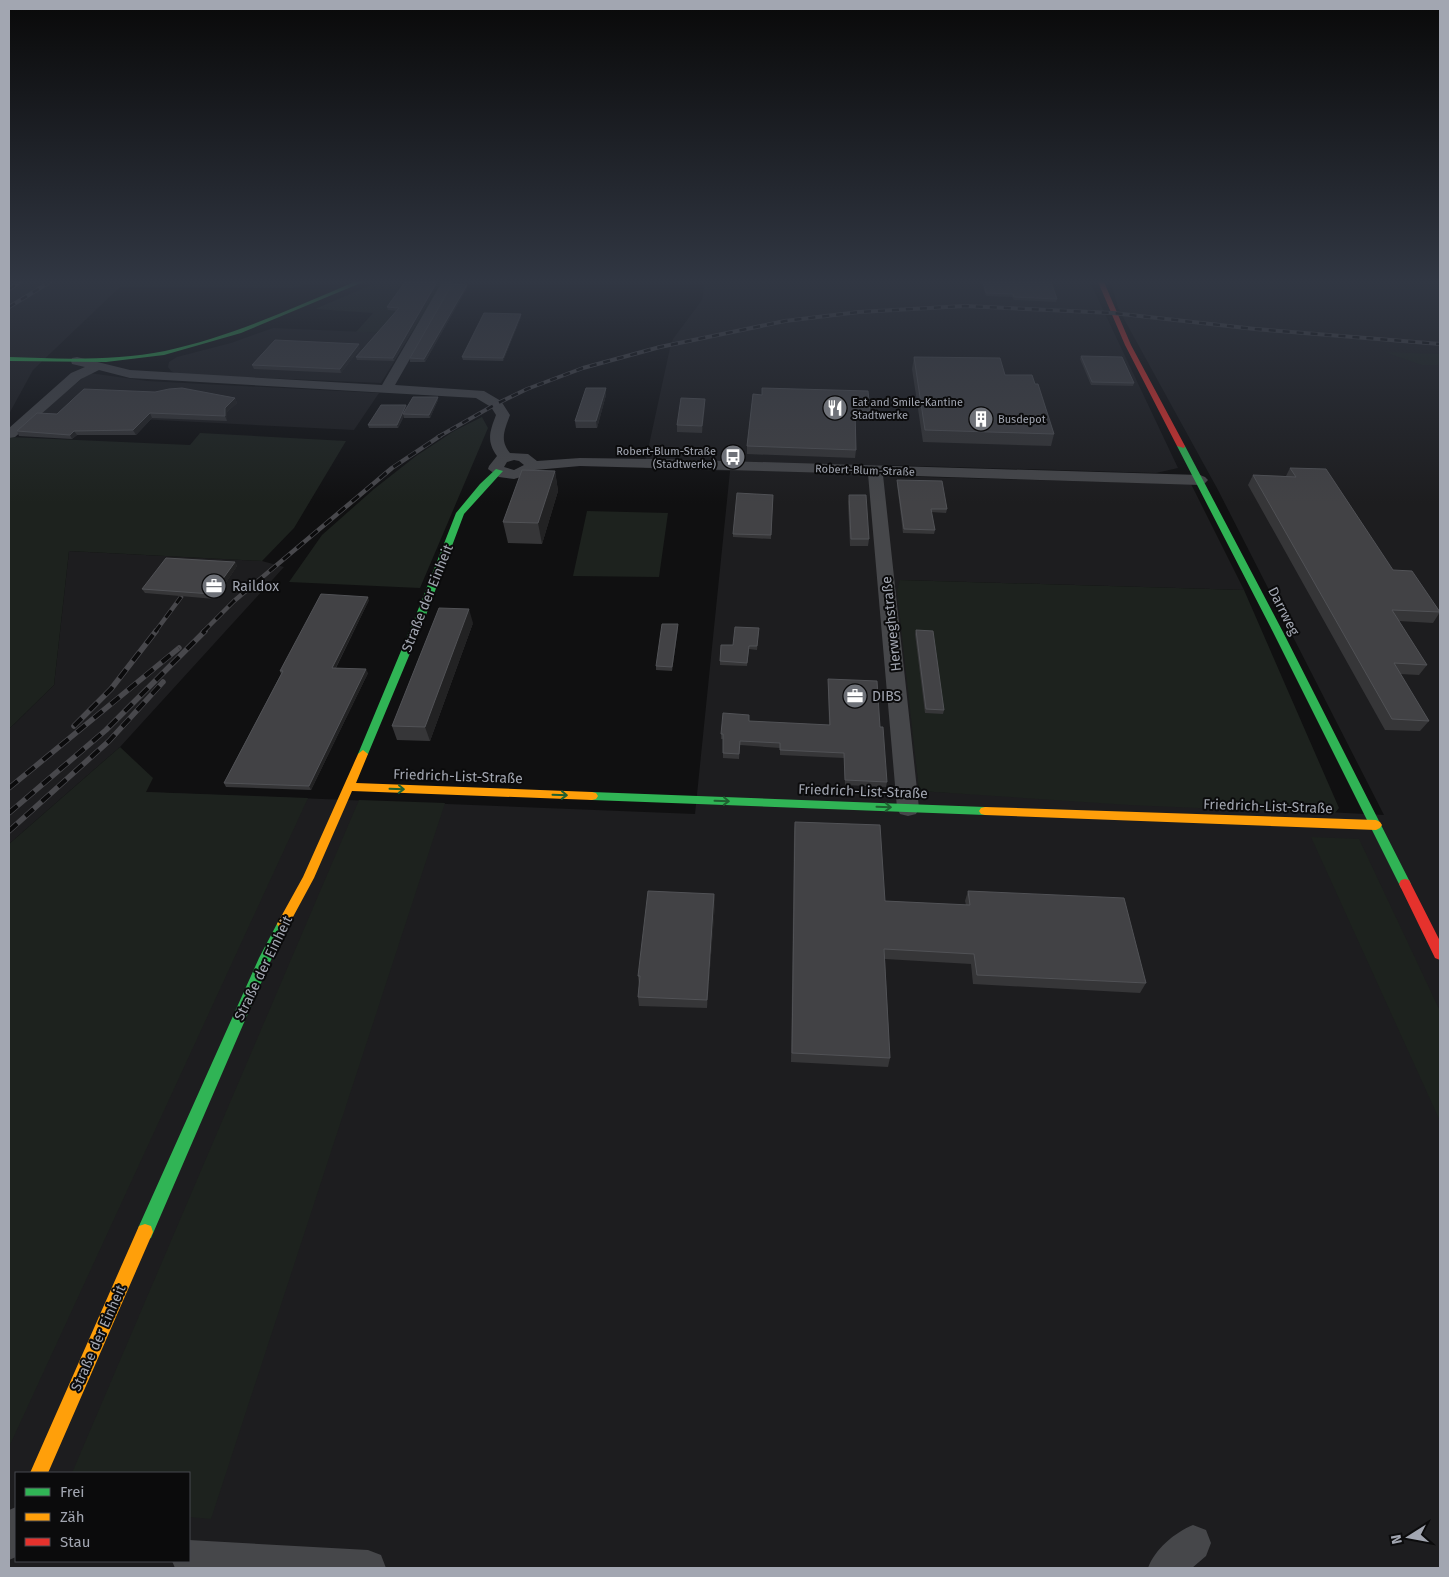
<svg xmlns="http://www.w3.org/2000/svg" width="1449" height="1577" font-family="'Fira Sans',sans-serif">
<style>
.built{fill:#1d1d1f;fill-rule:evenodd}
.green{fill:#1d221e}
.lines{fill:none;stroke-linecap:round;stroke-linejoin:round}
.street{fill:#46474a;fill-rule:evenodd}
.fast{fill:#30b455;fill-rule:evenodd}
.slow{fill:#ff9f0a;fill-rule:evenodd}
.jam{fill:#e5322d;fill-rule:evenodd}
.rail-far2-casing{stroke:#48484c;stroke-width:4}
.rail-far1-casing{stroke:#48484c;stroke-width:4.5}
.rail-casing{stroke:#48484c;stroke-width:5.5}
.rail-far2{stroke:#0b0b0c;stroke-width:2.5;stroke-dasharray:7;stroke-linecap:butt}
.rail-far1{stroke:#0b0b0c;stroke-width:3;stroke-dasharray:9;stroke-linecap:butt}
.rail{stroke:#0b0b0c;stroke-width:4;stroke-dasharray:11;stroke-linecap:butt}
.wall{fill:#363638}
.shaded-wall{fill:#222223}
.building{fill:#424245;stroke:#515256}
.oneway{stroke:#1e6030}
.labels{text-anchor:middle;stroke-width:4;stroke-linejoin:round;paint-order:stroke}
.far-poi-label{font-size:11px;fill:#a2a6b1;stroke:#0b0b0c;text-anchor:start}
.far-street-label{font-size:11px;fill:#a2a6b1;stroke:#0b0b0c}
.poi-label{font-size:14px;fill:#a2a6b1;stroke:#0b0b0c;text-anchor:start}
.street-label{font-size:14px;fill:#a2a6b1;stroke:#0b0b0c}
</style>
<rect width="100%" height="100%" fill="#101011"/>
<path class="built" d="M9,282H125L33,370L9,414Z
M705,282H1090L1178,468L1156,473L885,465L887,476L1191,484L1244,590L900,580L919,791L1384,815L1218,490L1118,308L1111,282H1440V1568H9V1033L145,792L695,814L730,471L644,468L670,348L673,339L702,300ZM16,1473H189V1561H16Z
M273,328L411,334L381,383L193,375L177,374L171,371L168,367L169,362L177,357L231,343Z
M89,373L147,381L379,393L354,430L39,414Z
M69,551L262,561L284,567L120,747L9,844V729L54,685Z"/>
<path class="green" d="M125,282H312L295,288L119,287Z
M378,282H443L411,334L356,332L373,313L315,309Z
M1384,352L1440,354V365H1422Z
M482,417L488,428L420,588L289,582L322,535L374,489L416,456L454,431Z
M200,433L346,441L294,528L262,561L69,551L54,685L9,729V437L190,445Z
M587,511L668,513L659,577L573,576Z
M900,580L1244,590L1339,808L1334,814L1129,805L919,791L897,591Z
M120,747L153,778L146,792L308,798L9,1447V844Z
M359,800L445,803L211,1519L189,1517V1473H72Z
M1311,837L1359,839L1440,1011V1121Z"/>
<g class="lines">
<path class="street" d="M442,282H454L395,385L484,391L501,401L510,415C505,429 499,440 510,453L528,454L537,461L580,458L657,459L1200,475L1205,477L1208,480L1205,483L1200,485L883,475L919,808L916,814L908,816L900,814L897,808L868,474L580,466L535,470L528,475L514,479L499,477L488,469L489,466L497,456C486,441 490,431 496,415L491,407L476,398L130,378L99,370L81,379L15,437L9,438V428L71,373L85,367L72,364L71,361L72,358L77,357L130,370L382,385ZM514,460L519,461L524,465L514,470L504,467L507,462Z
M16,1507V1557L9,1560V1510Z
M1193,1525L1206,1530L1211,1543L1206,1556L1192,1568H1148C1155,1549 1174,1533 1193,1525Z
M189,1540L368,1550L381,1555L386,1568H175L172,1561H189Z"/>
<path class="fast" d="M354,282H363L241,333L164,355L106,362L9,361V357C61,359 114,361 165,351C231,337 293,308 354,282Z
M1178,444L1185,446L1283,632L1411,884L1409,888L1405,889L1401,888L1273,632L1177,446Z
M496,469L503,471L464,514L426,615L368,754L363,758L359,757L358,754L416,615L456,513L480,484Z
M592,792L985,807L989,808L991,811L989,814L985,815L592,800L588,799L586,796L588,793Z
M283,919L287,920L289,924L271,960L151,1238L145,1240L139,1238L137,1232L139,1226L259,958L279,920Z"/>
<path class="slow" d="M363,750L368,754L356,783L592,792L596,793L598,796L596,799L592,800L352,791L314,878L287,928L283,929L279,928L277,924L303,877L358,754Z
M985,807L1376,820L1380,822L1382,825L1380,828L1376,830L985,815L981,814L979,811L981,808Z
M145,1224L151,1226L153,1232L48,1473H30L139,1226Z"/>
<path class="jam" d="M1098,282H1104L1131,345L1185,446L1184,448L1177,446L1125,345Z
M1405,879L1409,880L1440,941V960L1435,958L1399,884L1401,880Z"/>
<defs>
<path id="rail-far2" d="M9,289L20,282
M9,307L50,282
M438,437L496,404L527,389L583,368L660,347L785,321L859,312L965,306L1113,313L1255,329L1440,344"/>
<path id="rail-far1" d="M155,632L181,597
M203,632L234,601L392,468L440,436"/>
<path id="rail" d="M74,726L111,689L156,631
M9,788L179,648
M9,813L106,730L205,631
M9,831L109,741L163,682"/>
</defs>
<use href="#rail-far2" class="rail-far2-casing"/>
<use href="#rail-far1" class="rail-far1-casing"/>
<use href="#rail" class="rail-casing"/>
<use href="#rail-far2" class="rail-far2"/>
<use href="#rail-far1" class="rail-far1"/>
<use href="#rail" class="rail"/>
</g>
<path class="wall" d="M982,282H1051L1057,299L1056,302L1014,300L1012,297L986,296Z
M439,283L394,361L357,360L356,357L396,311L388,310L387,307Z
M467,285V288L425,362H410V358Z
M521,314V317L503,361L463,360L462,357Z
M360,348L341,373L254,369L252,365Z
M1081,356L1134,383L1133,386L1091,385L1080,359Z
M914,357L1005,375L1054,434L1051,446L923,442L912,369Z
M606,388V395L597,428H576L575,421Z
M753,394L870,411L869,420L855,419L856,450L855,458L747,454V446Z
M235,398L237,403L227,412V421L152,418L136,435H77L72,439L19,436L17,431L57,414Z
M438,400L430,418H404V416L398,428H369L368,425L406,405L407,408Z
M705,406L702,433L677,432V425Z
M1290,468L1393,570L1440,612L1433,623L1399,621L1427,665L1419,675L1400,674L1429,721L1420,731L1385,730L1248,485L1253,475L1286,476Z
M555,471L558,491L542,544L508,543L503,522Z
M897,480L947,509L946,513L931,512L935,530L934,534L903,533L897,484Z
M773,495L771,539L733,537V534Z
M849,495L869,539L868,546H850L848,502Z
M235,562L237,566L215,599L145,593L142,589Z
M369,600L336,668L368,673L311,790L226,787L224,783L281,674L280,671Z
M473,623L430,741L397,740L392,726Z
M678,628L672,671L656,670V666Z
M759,628L757,650L749,649L747,666L720,665V661L733,645Z
M916,630L944,710L943,714L925,713L915,634Z
M828,679L880,727L887,782L886,787L845,785L844,758L780,755V748L740,745L739,759L723,758V739H721V734L749,721L829,725L828,684Z
M795,822L885,901L966,905L965,901L968,891L1146,983L1140,993L973,984L971,964L885,959L890,1058L888,1067L791,1062L794,832Z
M714,894L715,903L707,1008L639,1006L638,997L639,985L638,976Z"/>
<path class="shaded-wall" d="M437,282L439,283L394,361L393,358Z
M467,285V288L425,362L424,359Z
M521,314V317L503,361V358Z
M359,344L360,348L341,373L340,369Z
M606,388V395L597,428L596,421Z
M438,397V400L430,418L429,415Z
M235,398L237,403L227,412V421L225,416V408Z
M705,399V406L702,433V426Z
M406,405L407,409L403,414L404,416L398,428L397,425Z
M150,413L152,418L136,435L133,430Z
M74,431L77,435L72,439L70,435Z
M555,471L558,491L542,544L538,523Z
M235,562L237,566L215,599L212,594Z
M368,597L369,600L334,671L332,668Z
M469,609L473,623L430,741L425,727Z
M678,624V628L672,671V667Z
M366,669L368,673L311,790L309,786Z
M714,894L715,903L707,1008V1000Z"/>
<path class="building" d="M405,282H437L393,358L356,357L399,308L387,307Z
M983,282H1051L1057,299L1014,297L1013,294L986,293Z
M452,284L467,285L424,359L410,358Z
M484,313L521,314L503,358L462,357Z
M275,340L359,344L340,369L252,365Z
M1081,356L1122,357L1134,383L1092,382Z
M914,357L1000,358L1005,375H1032L1035,384H1038L1054,434L925,430Z
M182,388L235,398L225,408V416L150,413L133,430L74,431L70,435L17,431L37,413L57,414L84,389L155,392L169,389Z
M586,388H606L596,421H575Z
M762,388L868,391L870,411H855L856,450L747,446L753,394L762,395Z
M413,397H438L429,415L403,414Z
M681,398L705,399L702,426L677,425Z
M381,405H406L397,425H368Z
M1290,468L1326,469L1393,570L1412,571L1440,612L1392,610L1427,665L1394,663L1429,721L1392,719L1253,475L1296,477Z
M522,470L555,471L538,523L503,522Z
M897,480L942,481L947,509H931L935,530L904,529Z
M737,493L773,495L771,535L733,534Z
M849,495H866L869,539H851Z
M166,558L235,562L212,594L142,589Z
M321,594L368,597L332,668L366,669L309,786L224,783L283,671H280Z
M439,608L469,609L425,727L392,726Z
M662,624H678L672,667L656,666Z
M735,627L759,628L757,646H749L747,663L720,661L721,645H733Z
M916,630L933,631L944,710L926,709Z
M828,679L877,681L880,727H883L887,782L845,780L844,753L780,750V743L740,741L739,754L723,753V734H721L723,713L749,715V721L830,725Z
M795,822L880,825L885,901L970,905L968,891L1124,898L1146,983L977,975L974,954L884,949L890,1058L792,1053Z
M648,891L714,894L707,1000L638,997L640,976H638Z"/>
<defs><path id="oneway-shaft" d="M-6 0H5M1.5-3L5.5 0L1.5 3" fill="none" stroke-width="1.6" stroke-linecap="round" stroke-linejoin="round" transform="scale(1.25)"/></defs>
<g class="oneway">
<use href="#oneway-shaft" transform="translate(397 789) rotate(2)"/>
<use href="#oneway-shaft" transform="translate(560 795) rotate(2)"/>
<use href="#oneway-shaft" transform="translate(722 801) rotate(2)"/>
<use href="#oneway-shaft" transform="translate(884 807) rotate(2)"/>
</g>
<linearGradient id="sky" x2="0" y2="1"><stop stop-color="#090909"/><stop offset="0.56" stop-color="#313743"/><stop offset="1" stop-color="#313743" stop-opacity="0"/></linearGradient>
<rect width="1449" height="503" fill="url(#sky)"/>
<defs>
<symbol id="restaurant-disc" viewBox="-11 -11 22 22"><circle r="9.5" fill="#6f7279" stroke="#0b0b0c"/><path d="M-5-6h1v4h1v-4h1v4h1v-4h1v5L-1.5 .5V6h-2V.5L-5-1ZM5-6V6H3V1.5H1.5Q1.5-4 5-6Z" fill="#fff"/></symbol>
<symbol id="building-disc" viewBox="-11 -11 22 22"><circle r="9.5" fill="#6f7279" stroke="#0b0b0c"/><path d="M-4-6H4V6H1V3H-1V6H-4ZM-2.5-4.3h1.7v1.8h-1.7ZM.8-4.3h1.7v1.8H.8ZM-2.5-1h1.7V.8h-1.7ZM.8-1h1.7V.8H.8Z" fill="#fff"/></symbol>
<symbol id="bus-disc" viewBox="-11 -11 22 22"><circle r="9.5" fill="#6f7279" stroke="#0b0b0c"/><path d="M-5-6H5V4H4V6H2V4H-2V6H-4V4H-5ZM-3.5-4V0h7V-4ZM-3.5 1.2v1.5H-2V1.2ZM2 1.2v1.5H3.5V1.2Z" fill="#fff"/></symbol>
<symbol id="office-disc" viewBox="-11 -11 22 22"><circle r="9.5" fill="#6f7279" stroke="#0b0b0c"/><path d="M-6-3h4V-5.5h4V-3h4V5H-6ZM-1-4.5V-3h2v-1.5ZM-6 0V1H6V0Z" fill="#fff"/></symbol>
</defs>
<g fill-rule="evenodd">
<use href="#restaurant-disc" x="821" y="394" width="28" height="28"/>
<use href="#building-disc" x="967" y="405" width="28" height="28"/>
<use href="#bus-disc" x="719" y="443" width="28" height="28"/>
<use href="#office-disc" x="200" y="572" width="28" height="28"/>
<use href="#office-disc" x="841" y="682" width="28" height="28"/>
</g>
<g class="labels">
<g class="far-poi-label">
<text x="852" y="406">Eat and Smile-Kantine<tspan x="852" dy="13">Stadtwerke</tspan></text>
<text x="998" y="423">Busdepot</text>
<text x="716" y="455" text-anchor="end">Robert-Blum-Straße<tspan x="716" dy="13">(Stadtwerke)</tspan></text>
</g>
<g class="far-street-label">
<text transform="translate(865 470) rotate(2)" y="4">Robert-Blum-Straße</text>
</g>
<g class="poi-label">
<text x="232" y="591">Raildox</text>
<text x="872" y="701">DIBS</text>
</g>
<g class="street-label">
<text transform="translate(427 598) rotate(-68)" y="5">Straße der Einheit</text>
<text transform="translate(1284 611) rotate(63)" y="5">Darrweg</text>
<text transform="translate(891 624) rotate(-96)" y="5">Herweghstraße</text>
<text transform="translate(458 776) rotate(2)" y="5">Friedrich-List-Straße</text>
<text transform="translate(863 791) rotate(2)" y="5">Friedrich-List-Straße</text>
<text transform="translate(1268 806) rotate(2)" y="5">Friedrich-List-Straße</text>
<text transform="translate(263 968) rotate(-64)" y="5">Straße der Einheit</text>
<text transform="translate(98 1338) rotate(-66)" y="5">Straße der Einheit</text>
</g>
</g>
<rect width="1449" height="1577" fill="none" stroke="#a2a6b1" stroke-width="20"/>
<rect x="15" y="1472" width="175" height="90" fill="#0b0b0c" stroke="#47494e"/>
<rect x="25" y="1488" width="25" height="8" fill="#30b455" stroke="#47494e"/>
<text x="60" y="1497" font-size="15" fill="#a2a6b1">Frei</text>
<rect x="25" y="1513" width="25" height="8" fill="#ff9f0a" stroke="#47494e"/>
<text x="60" y="1522" font-size="15" fill="#a2a6b1">Zäh</text>
<rect x="25" y="1538" width="25" height="8" fill="#e5322d" stroke="#47494e"/>
<text x="60" y="1547" font-size="15" fill="#a2a6b1">Stau</text>
<g transform="translate(1409 1537) rotate(259)" stroke="#0b0b0c" stroke-width="4" paint-order="stroke">
<path d="M0-4L9 19L0 12L-9 19Z" fill="#a2a6b1"/>
<text y="-8" font-size="14" font-weight="bold" text-anchor="middle" fill="#a2a6b1">N</text>
</g>
</svg>
